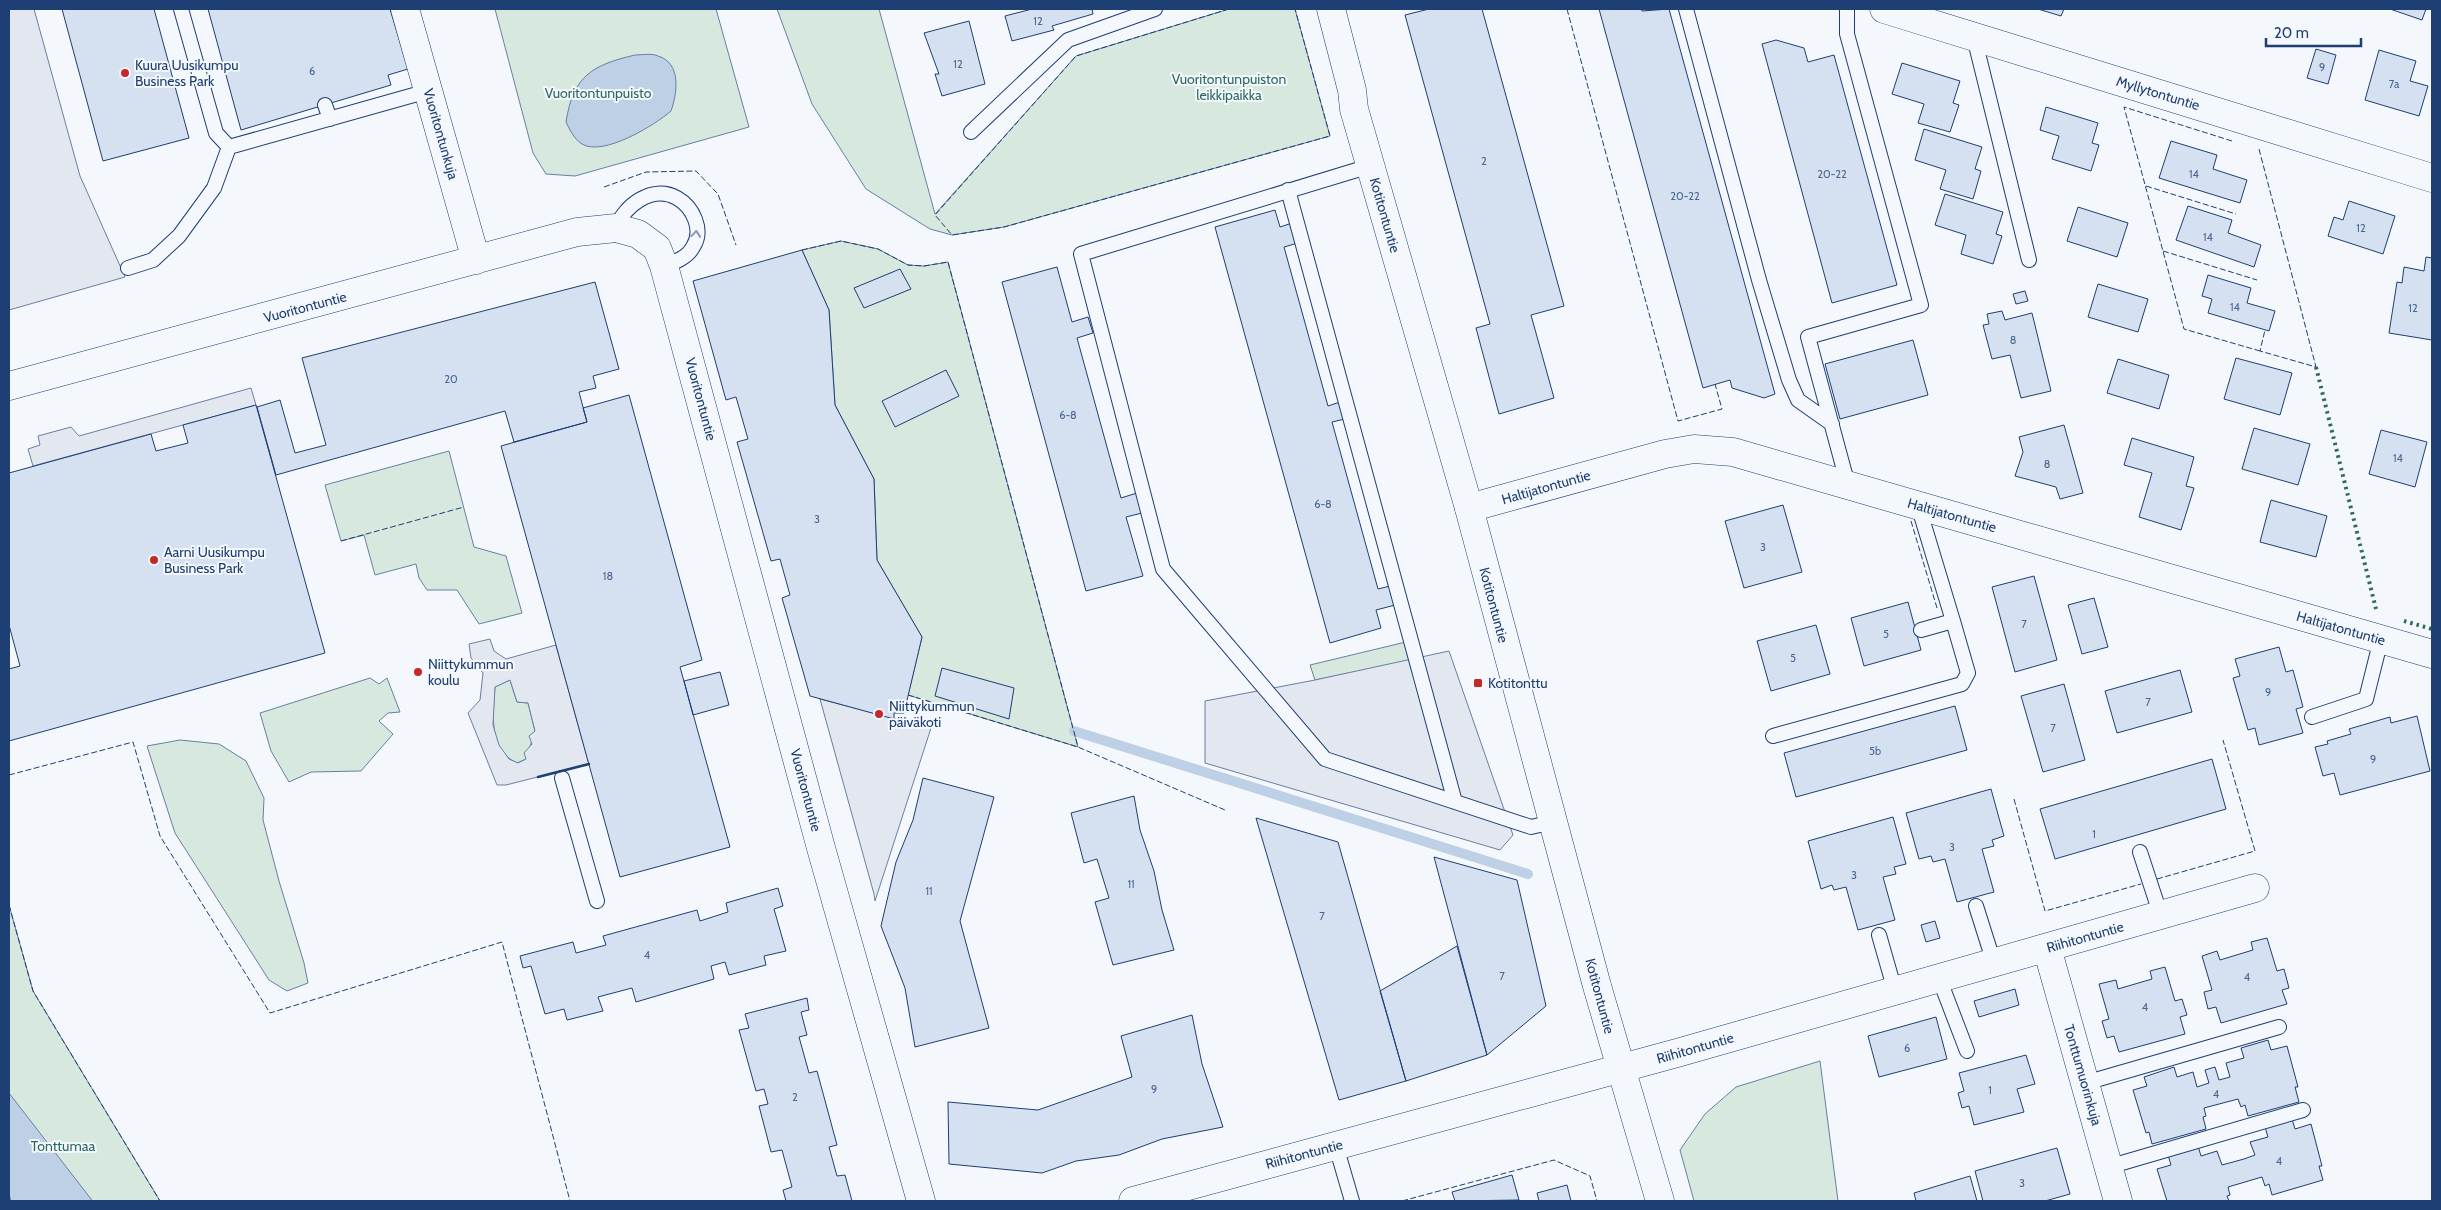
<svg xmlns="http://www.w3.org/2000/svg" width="2441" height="1210" font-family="Cabin,sans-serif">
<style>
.green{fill:#d7e8df;stroke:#687fa3}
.parking{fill:#e3e8f0;stroke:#687fa3;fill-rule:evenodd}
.water{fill:#bed0e5;stroke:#687fa3}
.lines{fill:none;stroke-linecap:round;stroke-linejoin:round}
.stream{stroke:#bed0e5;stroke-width:10}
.building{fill:#d5e0f0;stroke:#1d3f73}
.service-casing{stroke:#1d3f73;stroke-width:16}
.minor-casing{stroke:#1d3f73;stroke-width:29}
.tertiary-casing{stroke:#1d3f73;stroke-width:29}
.service{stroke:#f4f7fb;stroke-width:14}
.minor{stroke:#f4f7fb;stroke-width:28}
.tertiary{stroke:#f4f7fb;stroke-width:28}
.hedge{stroke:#2c6c60;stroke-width:4;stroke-dasharray:2.5 4;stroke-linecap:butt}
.fence{stroke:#1d3f73;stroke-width:1;stroke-dasharray:6 2.5;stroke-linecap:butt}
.wall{stroke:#1d3f73;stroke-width:2.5}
.oneway{stroke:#889bb7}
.poi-dot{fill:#c62828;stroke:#f4f7fb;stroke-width:2}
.labels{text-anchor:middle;stroke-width:4;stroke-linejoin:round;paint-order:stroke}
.number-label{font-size:11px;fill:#4b6792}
.poi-label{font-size:14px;fill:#1d3f73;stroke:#f4f7fb;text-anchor:start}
.park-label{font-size:14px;fill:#2c6c60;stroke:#f4f7fb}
.street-label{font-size:14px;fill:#1d3f73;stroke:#f4f7fb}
</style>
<rect width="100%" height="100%" fill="#f4f7fb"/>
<path class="green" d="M495,9H716L749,127L575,176L546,174L533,153Z
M777,9H879L935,214L1076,56L1229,9H1295L1330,136L1004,227L952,235L930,229L866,189L812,104Z
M841,241L878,249L908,265L924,266L948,262L1078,747L908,695L922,637L877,560L874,479L835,405L829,310L802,250Z
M449,451L474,547L506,556L522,613L479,624L457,590H427L419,578L416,564L375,575L364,535L341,541L325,485Z
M1410,641L1413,660L1315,680L1310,665Z
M370,678L379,684L387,678L400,712L388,713L379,721L393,734L361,771L311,772L289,782L271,751L260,713Z
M510,680L517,702L528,703L535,731L526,759L517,763C488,750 493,713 495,687Z
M180,740L219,744L246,761L264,798L263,820L279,881L304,963L308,983L287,991L269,980L175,833L147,746Z
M9,905L33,991L160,1201H9Z
M1820,1061L1838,1201H1694L1680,1150L1705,1114L1736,1087Z"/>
<path class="parking" d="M9,9H34L80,176L125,277L9,310Z
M251,388L256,405L33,466L28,449L40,445L38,436L71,427L79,436Z
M490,639L494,651L506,659L556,645L589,764L506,785H497L468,713L480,700L483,673L471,658L469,644ZM510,680L517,702L528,703L535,731L529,736L532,744L524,753L526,759L518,763L509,759L499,745L493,725L495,687Z
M1449,651L1513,835L1500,850L1205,763V701L1315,680Z
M820,699L931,728L875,901L874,894Z"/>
<path class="water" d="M635,55C642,55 652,53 658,56C682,63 677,94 671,111C655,125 603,157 582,144C574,139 570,130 566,122C573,76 592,65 635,55Z
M9,1093L91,1199L92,1201H11L9,1194Z"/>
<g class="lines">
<path class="stream" d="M1074,731L1528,874"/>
</g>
<path class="building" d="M62,9H154L189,138L103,161Z
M208,9H390L408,69L388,75L391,85L241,130Z
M1032,9H1092L1093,14L1052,26L1054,30L1012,41L1005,16Z
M1429,9H1482L1564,306L1531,315L1554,398L1499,414L1476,328L1490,324L1405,15Z
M1599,9H1641L1642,11L1669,9L1775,394L1764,398L1732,388L1730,380L1703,388Z
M2038,9H2064L2061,16Z
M2390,9H2426L2422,20Z
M969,21L985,84L942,96L935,74H939L924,33Z
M1776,40L1804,48L1808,62L1834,55L1897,285L1832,303L1762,44Z
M2316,49L2336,55L2328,84L2307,78Z
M2379,50L2416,61L2410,81L2428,86L2419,116L2365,100Z
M1902,63L1960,81L1953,103L1959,105L1950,132L1918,123L1924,104L1892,94Z
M2046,107L2098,123L2092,143L2099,145L2091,171L2052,159L2059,136L2040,130Z
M1924,129L1982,147L1975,169L1981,171L1973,199L1940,189L1946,170L1915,160Z
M2171,141L2217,155L2213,169L2247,180L2240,203L2159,178Z
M1945,194L2003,212L1996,234L2002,236L1993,264L1961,254L1966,235L1935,225Z
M2349,201L2395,216L2383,254L2328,236L2334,217L2343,220Z
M2188,206L2232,220L2228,233L2261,245L2254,267L2176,240Z
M2078,207L2128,223L2117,257L2067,241Z
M1275,210L1280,227L1292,223L1298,243L1284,247L1328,406L1340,402L1345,419L1332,422L1378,589L1394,585L1399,604L1376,610L1381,628L1330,643L1215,227Z
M802,250L829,310L835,405L874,479L877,560L922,637L904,713H894V719L810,696L782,598L790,595L780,559L771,561L737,442L748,439L736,397L726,400L693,281Z
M2426,257L2432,258V340L2389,333L2397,282L2402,283L2404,267L2424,271Z
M1057,267L1072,322L1088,317L1093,333L1077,338L1121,498L1137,493L1142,513L1126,517L1143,576L1086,591L1002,282Z
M900,269L911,289L864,308L854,288Z
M2208,275L2251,288L2247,303L2275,311L2269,331L2208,313L2212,299L2202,296Z
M595,282L619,369L593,376L596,388L579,392L587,422L514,442L505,411L276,475L257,407L280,400L295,453L326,445L302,358Z
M2098,284L2148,299L2138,332L2088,317Z
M2025,291L2028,301L2016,304L2013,294Z
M2002,311L2005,320L2032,313L2051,391L2021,398L2010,355L1992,359L1983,325L1989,324L1987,314Z
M1913,340L1928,395L1840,419L1825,364Z
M2236,358L2292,373L2280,415L2224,399Z
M2118,359L2169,375L2159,409L2107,393Z
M946,370L959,396L895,427L882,401Z
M629,395L702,660L680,667L730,847L620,877L501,446L587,422L583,408Z
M256,405L325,653L9,741V669L20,666L9,625V473L151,434L156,451L188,443L183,425Z
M2064,425L2083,493L2060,499L2056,487L2015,476L2023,452L2019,437Z
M2254,428L2310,444L2298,485L2242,469Z
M2381,430L2427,442L2415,487L2369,474Z
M2132,438L2194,457L2186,486L2194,488L2181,530L2139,517L2152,473L2124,465Z
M2271,500L2327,516L2316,557L2260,542Z
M1783,505L1802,572L1744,588L1725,521Z
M2034,576L2057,660L2015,672L1992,587Z
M2094,598L2108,647L2082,654L2068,605Z
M1908,602L1921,650L1864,666L1851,618Z
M1816,625L1830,674L1771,691L1757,641Z
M2279,647L2286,672L2293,670L2303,707L2296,709L2303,733L2259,745L2255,728L2248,730L2233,678L2240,676L2235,659Z
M942,668L1014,688L1009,719L935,696Z
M2180,670L2192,712L2117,733L2105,691Z
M720,672L729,705L693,715L684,681Z
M2064,684L2085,760L2043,772L2021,696Z
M1955,706L1967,750L1796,797L1784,753Z
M2417,716L2430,771L2340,795L2334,773L2323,776L2315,747L2328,744L2327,741L2351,734L2349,729L2390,717L2391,723Z
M2212,759L2226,809L2055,859L2040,809Z
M923,778L994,797L960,921L989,1028L915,1047L905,988L881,926L896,862L913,820Z
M1991,789L2004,836L1992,840L1994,846L1982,849L1994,892L1957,902L1945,859L1933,862L1931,856L1919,859L1906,813Z
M1134,796L1140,830L1154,871L1162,910L1174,950L1113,965L1095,902L1109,898L1097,859L1084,863L1071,813Z
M1893,817L1906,864L1894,867L1896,874L1883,877L1895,920L1858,930L1846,887L1834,890L1832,885L1821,889L1808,841Z
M1256,818L1338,842L1406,1081L1339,1100Z
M1434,857L1517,880L1546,1006L1487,1055Z
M778,888L783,906L774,909L786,951L764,956L766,965L729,975L725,962L711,966L714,979L636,1002L632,988L598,997L603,1011L567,1020L564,1009L545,1014L531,966L523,968L520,956L573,942L576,953L606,945L603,936L697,910L700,921L728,912L726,903Z
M1935,921L1940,938L1926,942L1921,925Z
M2267,938L2277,971L2284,969L2289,988L2282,990L2287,1004L2221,1023L2216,1007L2208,1009L2204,992L2212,990L2202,956L2217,951L2220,960L2253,950L2251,942Z
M1457,946L1487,1055L1406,1081L1380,991Z
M2165,967L2175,1001L2182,999L2187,1015L2180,1017L2185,1034L2119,1052L2114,1036L2107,1038L2102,1021L2109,1019L2099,984L2116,980L2118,989L2152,979L2150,971Z
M2015,989L2019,1005L1979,1017L1974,1001Z
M807,998L809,1010L801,1012L807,1035L799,1037L809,1073L817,1071L837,1145L829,1147L837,1176L845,1175L852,1201H786L783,1190L792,1187L782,1150L771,1152L759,1106L768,1104L764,1089L756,1091L739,1030L749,1028L745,1014Z
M1192,1015L1202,1064L1223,1127L1162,1139L1119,1155L1076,1161L1042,1173L949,1164L948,1102L1038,1110L1132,1077L1121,1036Z
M1936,1017L1947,1059L1879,1077L1868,1036Z
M2268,1040L2271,1050L2287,1046L2298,1087H2295L2299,1102L2248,1116L2245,1105L2241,1107L2238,1099L2204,1108L2206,1116L2203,1117L2206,1129L2152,1144L2149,1132L2146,1133L2133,1090L2147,1086L2144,1077L2174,1067L2177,1077L2193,1072L2197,1087L2209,1083L2205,1070L2215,1067L2219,1080L2230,1077L2226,1063L2244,1058L2241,1048Z
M2026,1055L2035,1084L2017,1089L2024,1112L1974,1125L1969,1106L1962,1108L1958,1093L1964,1091L1959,1073Z
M2292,1119L2295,1129L2311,1124L2322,1166H2319L2323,1180L2272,1195L2269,1184L2265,1186L2262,1177L2228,1187L2230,1195L2227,1196L2229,1201H2167L2157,1169L2171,1165L2168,1155L2198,1146L2201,1156L2217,1151L2222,1165L2244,1159L2255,1155L2250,1142L2268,1137L2265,1127Z
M2057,1148L2070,1194L2045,1201H1983L1975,1171Z
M1512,1175L1519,1200L1455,1201L1452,1192Z
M1970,1176L1977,1201H1916L1914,1193Z
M1567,1185L1571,1201H1539L1537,1193Z"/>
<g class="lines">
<defs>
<path id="service" d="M181,9L216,133L229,147
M1686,9L1759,280L1789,380L1798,400L1832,424
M1847,9V34L1921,305L1808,337L1848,485
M1974,37L2029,260
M325,105L330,119
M971,132L1068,40L1155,9
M229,147L428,91
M1370,166L1081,254L1163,569L1325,759L1531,827L1553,822
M1288,190L1455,802
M616,228C624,206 652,184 677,198C693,207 704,230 693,247C687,258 675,262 664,266
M128,268L153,260L179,236L214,188L229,147
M1918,505L1953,621L1921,630
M2312,717L2366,699L2381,639
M1773,736L1962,684L1968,673L1953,621
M562,778L597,901
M2140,852L2161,916
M1976,906L1994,963
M1879,935L1895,991
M1939,978L1967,1051
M2085,1083L2279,1027
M1336,1146L1352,1201
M2108,1167L2303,1110"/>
<path id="minor" d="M405,9L476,260
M1884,9L2432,178
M9,386L577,232L616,228L638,234L657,248L664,266L821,848L921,1201
M1469,508L1665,454L1694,449L1733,452L2432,654
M2047,948L2118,1201
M1133,1201L1677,1053L2255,888"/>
<path id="tertiary" d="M1331,9L1352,90L1354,109L1469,508L1597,986L1660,1201"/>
</defs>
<use href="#service" class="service-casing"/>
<use href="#minor" class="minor-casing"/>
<use href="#tertiary" class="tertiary-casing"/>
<use href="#service" class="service"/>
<use href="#minor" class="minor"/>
<use href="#tertiary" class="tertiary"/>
<path class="hedge" d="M2316,367L2376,609
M2404,621L2432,629"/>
<path class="fence" d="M1229,9L1076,56L935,215L952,235L1004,227L1330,136L1295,9
M1567,9L1678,421L1722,409L1715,384
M2232,141L2124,107L2184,329L2260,351
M2259,149L2316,367L2260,351L2265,330
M2146,186L2236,214
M604,187L646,172L696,171L718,194L736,245
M802,250L841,241L878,249L908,265L924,266L948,262L1078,747
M2163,251L2257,280
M1911,521L1937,608
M341,541L464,507
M908,695L1078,747L1225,810
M9,775L133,742L160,836L270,1013L502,942L570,1201
M2014,799L2045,911L2141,884
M2157,879L2255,851L2223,740
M9,905L33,991L160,1201
M1402,1201L1554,1160L1590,1176L1597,1201"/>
<path class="wall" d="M538,777L589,764"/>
</g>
<defs><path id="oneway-chevron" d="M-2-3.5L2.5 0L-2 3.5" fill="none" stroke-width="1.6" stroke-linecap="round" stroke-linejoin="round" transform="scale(1.25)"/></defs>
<use class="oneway" href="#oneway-chevron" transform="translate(696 234) rotate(-85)"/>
<g class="poi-dot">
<circle cx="125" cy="73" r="5"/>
<circle cx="154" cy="560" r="5"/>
<circle cx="418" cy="672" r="5"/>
<rect x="1473" y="678" width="10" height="10" rx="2.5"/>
<circle cx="879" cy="714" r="5"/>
</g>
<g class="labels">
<g class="number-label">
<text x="1038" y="25">12</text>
<text x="958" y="68">12</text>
<text x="2322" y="71">9</text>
<text x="312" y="75">6</text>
<text x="2394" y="88">7a</text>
<text x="1484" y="165">2</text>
<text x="1832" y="178">20-22</text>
<text x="2194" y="178">14</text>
<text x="1685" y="200">20-22</text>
<text x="2361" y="232">12</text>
<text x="2208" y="241">14</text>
<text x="2235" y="311">14</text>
<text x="2413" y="312">12</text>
<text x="2013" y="344">8</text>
<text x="451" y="383">20</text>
<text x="1068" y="419">6-8</text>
<text x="2398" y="462">14</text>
<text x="2047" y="468">8</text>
<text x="1323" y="508">6-8</text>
<text x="817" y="523">3</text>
<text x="1763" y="551">3</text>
<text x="608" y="580">18</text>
<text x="2024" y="628">7</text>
<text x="1886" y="638">5</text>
<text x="1793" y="662">5</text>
<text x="2268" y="696">9</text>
<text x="2148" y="706">7</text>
<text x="2053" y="732">7</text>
<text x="1875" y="755">5b</text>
<text x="2373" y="763">9</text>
<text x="2094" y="838">1</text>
<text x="1952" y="851">3</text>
<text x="1854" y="879">3</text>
<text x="1131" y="888">11</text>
<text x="929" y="895">11</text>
<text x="1322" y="920">7</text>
<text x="647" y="959">4</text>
<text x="1502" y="980">7</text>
<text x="2247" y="981">4</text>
<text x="2145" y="1011">4</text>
<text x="1907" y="1052">6</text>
<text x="1154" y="1093">9</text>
<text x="1990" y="1094">1</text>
<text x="2216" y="1098">4</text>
<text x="795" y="1101">2</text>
<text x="2279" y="1165">4</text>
<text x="2022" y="1187">3</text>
</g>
<g class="poi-label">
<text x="135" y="70">Kuura Uusikumpu<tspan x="135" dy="16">Business Park</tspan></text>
<text x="164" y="557">Aarni Uusikumpu<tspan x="164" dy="16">Business Park</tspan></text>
<text x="428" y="669">Niittykummun<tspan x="428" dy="16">koulu</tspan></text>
<text x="1488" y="688">Kotitonttu</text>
<text x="889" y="711">Niittykummun<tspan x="889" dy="16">päiväkoti</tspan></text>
</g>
<g class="park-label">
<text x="1229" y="84">Vuoritontunpuiston<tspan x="1229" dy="16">leikkipaikka</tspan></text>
<text x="598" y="98">Vuoritontunpuisto</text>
<text x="63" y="1151">Tonttumaa</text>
</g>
<g class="street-label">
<text transform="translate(2158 93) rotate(17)" y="5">Myllytontuntie</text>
<text transform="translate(441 134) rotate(74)" y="5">Vuoritontunkuja</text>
<text transform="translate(1385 215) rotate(74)" y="5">Kotitontuntie</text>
<text transform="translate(305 307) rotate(-15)" y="5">Vuoritontuntie</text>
<text transform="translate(701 399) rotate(75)" y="5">Vuoritontuntie</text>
<text transform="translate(1546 487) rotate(-16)" y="5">Haltijatontuntie</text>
<text transform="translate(1952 515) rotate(16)" y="5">Haltijatontuntie</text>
<text transform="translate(1494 605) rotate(75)" y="5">Kotitontuntie</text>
<text transform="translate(2341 628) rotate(16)" y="5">Haltijatontuntie</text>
<text transform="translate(806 790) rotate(75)" y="5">Vuoritontuntie</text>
<text transform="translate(2085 937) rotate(-16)" y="5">Riihitontuntie</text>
<text transform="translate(1600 996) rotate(75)" y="5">Kotitontuntie</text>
<text transform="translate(1695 1048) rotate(-16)" y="5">Riihitontuntie</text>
<text transform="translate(2083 1075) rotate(74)" y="5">Tonttumuorinkuja</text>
<text transform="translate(1304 1154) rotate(-15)" y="5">Riihitontuntie</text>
</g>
</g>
<rect width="2441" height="1210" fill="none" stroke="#1d3f73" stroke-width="20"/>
<path d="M2266 38v8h95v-8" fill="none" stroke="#1d3f73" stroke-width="2.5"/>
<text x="2274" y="38" font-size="15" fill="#1d3f73" stroke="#f4f7fb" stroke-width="4" paint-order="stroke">20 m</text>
</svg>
